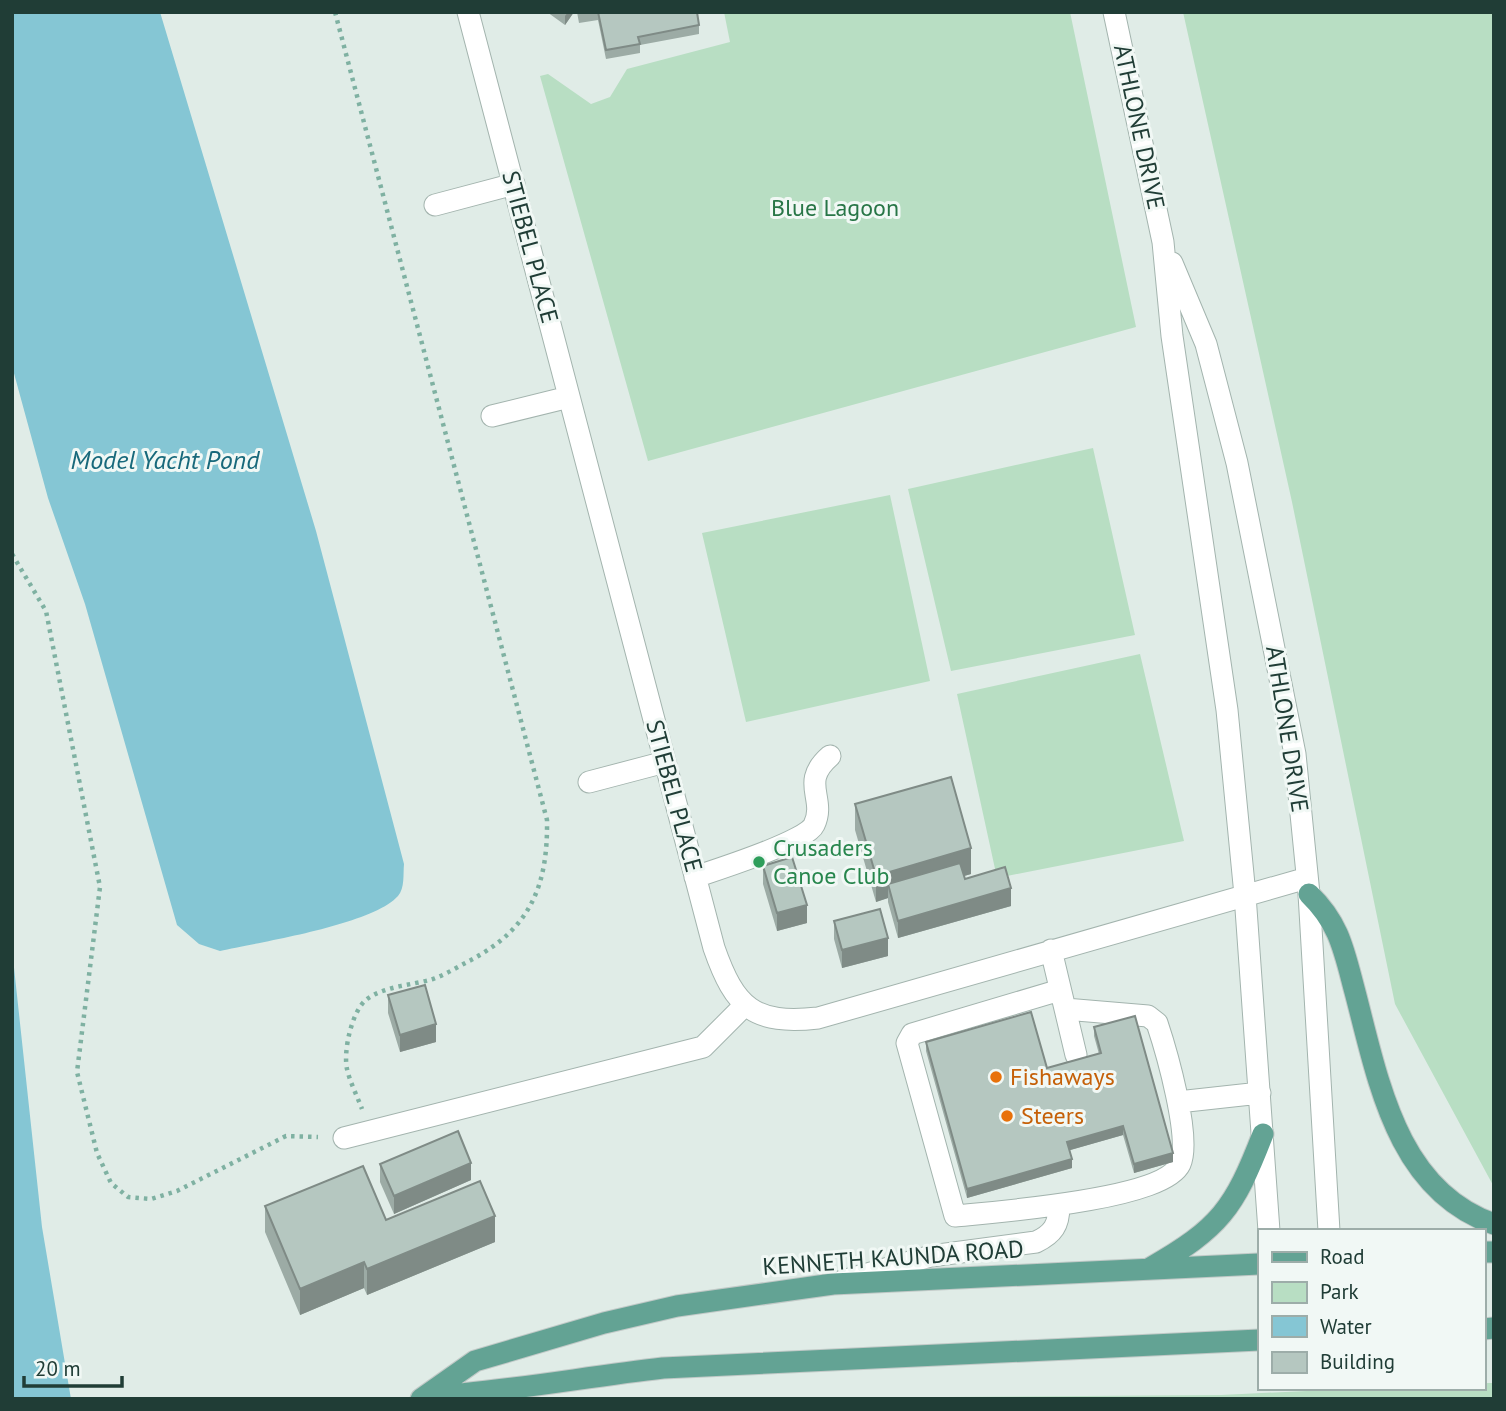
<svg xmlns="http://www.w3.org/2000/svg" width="1506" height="1411" font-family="'PT Sans',sans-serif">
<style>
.green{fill:#b8dec3}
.water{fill:#85c6d4}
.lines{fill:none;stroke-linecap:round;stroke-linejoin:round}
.minor-casing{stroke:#a3b4ae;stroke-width:23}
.major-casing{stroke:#c1c9c7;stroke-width:23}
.path{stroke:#7fb1a2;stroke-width:4.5;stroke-dasharray:3.5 5;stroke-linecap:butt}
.minor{stroke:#fff;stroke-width:21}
.major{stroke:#63a394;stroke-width:21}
.wall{fill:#9caba5}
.shaded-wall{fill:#7f8b86}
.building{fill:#b5c7c0;stroke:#7f8b86;stroke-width:2}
.leisure-dot{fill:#2e9e5b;stroke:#f1f8f5;stroke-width:2.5}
.food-dot{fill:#e8710a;stroke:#f1f8f5;stroke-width:2.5}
.labels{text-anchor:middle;stroke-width:6;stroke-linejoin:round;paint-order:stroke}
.street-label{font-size:24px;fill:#203d36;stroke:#f1f8f5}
.park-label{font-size:24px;fill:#287647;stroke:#f1f8f5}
.leisure-label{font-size:24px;fill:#27864d;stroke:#f1f8f5;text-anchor:start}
.food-label{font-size:24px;fill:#c56008;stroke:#f1f8f5;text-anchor:start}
.water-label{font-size:26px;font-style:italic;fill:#18697b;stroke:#f1f8f5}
</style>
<rect width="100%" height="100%" fill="#e0ece7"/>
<path class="green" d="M724,12H1070L1136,327L648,461L540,76L548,74L591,104L610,97L627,69L730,42Z
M1183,12H1494V1187L1395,1004L1292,502Z
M1093,448L1135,635L951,671L908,489Z
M890,495L930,681L746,722L702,533Z
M1140,654L1184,841L997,878L957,694Z
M1483,1383H1494V1399H670L1221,1395L1369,1388H1483Z"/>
<path class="water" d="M12,12H160L316,531L404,864C403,874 405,888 398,896C372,925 260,942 220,951L199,944L177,925L85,604L48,498L12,366Z
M12,949L42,1227L71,1399H12Z"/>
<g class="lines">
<defs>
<path id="minor" d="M468,12L714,948C735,1008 754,1025 818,1018L1307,878
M1114,12L1163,242L1172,336L1227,710L1245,895L1269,1231
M435,205L514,184
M1172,263L1206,344L1237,463L1295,754L1309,894L1329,1231
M492,416L569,397
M589,782L665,762
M695,877C716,870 807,841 814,825C827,798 799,783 830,756
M1051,950L1076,1055
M1060,990L912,1034L907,1043L955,1216C995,1212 1163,1200 1180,1164C1192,1139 1166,1050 1157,1023L1148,1016L1065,1009
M1178,1102L1260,1093
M344,1138L703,1047L744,1006
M842,1281L931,1256L1036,1242C1053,1234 1059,1225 1059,1206"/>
<path id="major" d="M1309,894C1340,924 1344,951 1355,992C1378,1079 1396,1190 1494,1224
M1483,1252H1494
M1150,1268C1220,1228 1234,1209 1263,1134
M1483,1329L1494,1328
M426,1397C505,1392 584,1377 663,1368L1259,1340
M421,1399L475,1361L604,1323L677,1306L833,1284L1259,1264"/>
</defs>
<use href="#minor" class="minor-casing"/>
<use href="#major" class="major-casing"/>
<path class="path" d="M335,12L547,820C548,885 531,928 471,960C459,966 447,974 433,979C413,985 385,986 367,999C352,1010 343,1051 347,1069C350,1082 357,1096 362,1109
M12,554L46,611L100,887L77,1072L97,1153L111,1183L128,1197L151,1199L177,1191L286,1136L318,1137"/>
<use href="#minor" class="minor"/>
<use href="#major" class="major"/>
</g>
<path class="wall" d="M547,12H574L565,25Z
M577,12H697L699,25V34L640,45V53L606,59L598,20L579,23Z
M855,804L971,874L964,876L965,879L1011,906L898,938L888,902V898L876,902L855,830Z
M763,866L807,923L777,931L763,884Z
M834,921L888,956L842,968L834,939Z
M388,995L436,1042L400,1052L388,1013Z
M1094,1027L1173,1162L1134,1173L1123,1135L1070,1150L1072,1168L967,1198L926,1051V1042L1047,1068L1099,1054L1094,1036Z
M380,1164L471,1180L394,1214L380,1182Z
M265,1206L386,1220L495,1242L367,1295L364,1288L300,1315L265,1232Z"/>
<path class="shaded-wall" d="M568,12H574L565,25V16Z
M971,848V874L891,897L888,884V898L876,902V876Z
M1011,888V906L898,938V921Z
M807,905V923L777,931V913Z
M888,938V956L842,968V950Z
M436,1024V1042L400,1052V1035Z
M1123,1126V1135L1067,1151V1142Z
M1173,1153V1162L1134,1173V1164Z
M1072,1159V1168L967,1198V1189Z
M471,1163V1180L394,1214V1196Z
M495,1216V1242L367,1295V1269Z
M364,1262V1288L300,1315V1289Z"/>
<path class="building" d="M598,12H697L699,25L638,37L640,44L606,50Z
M951,777L971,848L876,876L855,804Z
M792,857L807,905L777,913L763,866Z
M960,863L965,879L1005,867L1011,888L898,921L888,884Z
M880,909L888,938L842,950L834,921Z
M425,985L436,1024L400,1035L388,995Z
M1031,1012L1047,1068L1101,1053L1094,1027L1135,1016L1173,1153L1134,1164L1123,1126L1067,1142L1072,1159L967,1189L926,1042Z
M458,1131L471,1163L394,1196L380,1164Z
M363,1166L386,1220L480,1181L495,1216L367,1269L364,1262L300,1289L265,1206Z"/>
<circle class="leisure-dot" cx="759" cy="862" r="7"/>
<g class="food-dot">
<circle cx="996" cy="1077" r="7"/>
<circle cx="1007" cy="1116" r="7"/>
</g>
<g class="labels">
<g class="street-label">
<text transform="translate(1139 127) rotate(78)" y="8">ATHLONE DRIVE</text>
<text transform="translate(530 247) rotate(75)" y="8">STIEBEL PLACE</text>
<text transform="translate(1287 729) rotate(81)" y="8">ATHLONE DRIVE</text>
<text transform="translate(674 796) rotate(75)" y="8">STIEBEL PLACE</text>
<text transform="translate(893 1258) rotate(-4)" y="8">KENNETH KAUNDA ROAD</text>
</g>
<g class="park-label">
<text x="835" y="216">Blue Lagoon</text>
</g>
<g class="leisure-label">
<text x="773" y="856">Crusaders<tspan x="773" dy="28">Canoe Club</tspan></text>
</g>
<g class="food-label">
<text x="1010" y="1085">Fishaways</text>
<text x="1021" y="1124">Steers</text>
</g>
<g class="water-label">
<text x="165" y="469">Model Yacht Pond</text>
</g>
</g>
<rect width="1506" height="1411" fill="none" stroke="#203d36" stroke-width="28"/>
<rect x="1258" y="1229" width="228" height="161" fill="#f1f8f5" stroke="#9dada9" stroke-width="2"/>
<rect x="1272" y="1252" width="35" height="10" fill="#63a394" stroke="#9dada9" stroke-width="2"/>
<text x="1320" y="1264" font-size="21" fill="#203d36">Road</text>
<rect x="1272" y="1282" width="35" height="21" fill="#b8dec3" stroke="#9dada9" stroke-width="2"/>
<text x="1320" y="1299" font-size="21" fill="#203d36">Park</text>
<rect x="1272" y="1316" width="35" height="21" fill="#85c6d4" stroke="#9dada9" stroke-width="2"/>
<text x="1320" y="1334" font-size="21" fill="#203d36">Water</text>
<rect x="1272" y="1352" width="35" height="21" fill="#b5c7c0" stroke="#9dada9" stroke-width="2"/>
<text x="1320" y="1369" font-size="21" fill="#203d36">Building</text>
<path d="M24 1376v10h98v-10" fill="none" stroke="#203d36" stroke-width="3.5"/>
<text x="35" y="1376" font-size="21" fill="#203d36" stroke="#f1f8f5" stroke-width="5" paint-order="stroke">20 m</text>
</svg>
